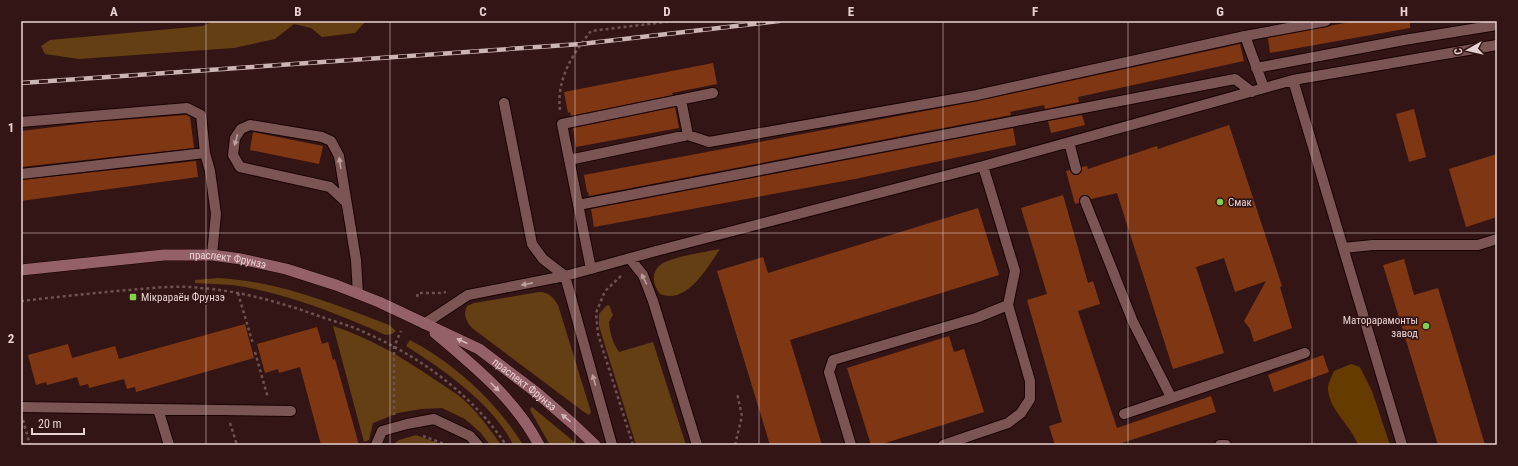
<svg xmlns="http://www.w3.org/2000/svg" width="1518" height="466" font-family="'Roboto Condensed',sans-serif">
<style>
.green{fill:#633f13}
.forest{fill:#653b00}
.building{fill:#7f3713}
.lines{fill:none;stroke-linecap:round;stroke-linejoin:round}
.service-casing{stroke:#1a0203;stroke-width:12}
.secondary-casing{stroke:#1a0203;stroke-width:12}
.path{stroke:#6e5252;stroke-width:2.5;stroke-dasharray:3 3;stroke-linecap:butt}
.service{stroke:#7a5554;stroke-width:10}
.secondary{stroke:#956169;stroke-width:11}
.rail-casing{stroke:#ccb5b4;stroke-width:4.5}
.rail{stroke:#341515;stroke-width:3;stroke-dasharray:9;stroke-linecap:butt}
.oneway{fill:#bca09f}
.oneway2{fill:#d3b6b7}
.grid{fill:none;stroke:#e8d2d1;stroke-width:1;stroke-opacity:0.55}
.poi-dot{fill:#84d04e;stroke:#341515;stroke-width:1.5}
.labels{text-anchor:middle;stroke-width:3.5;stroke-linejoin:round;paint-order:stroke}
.poi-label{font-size:11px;fill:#e8d2d1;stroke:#341515;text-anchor:start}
.street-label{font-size:11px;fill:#e8d2d1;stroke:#341515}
.neatline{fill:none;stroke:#e8d2d1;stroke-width:1.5}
.grid-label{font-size:13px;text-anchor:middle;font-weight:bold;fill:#e8d2d1}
</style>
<rect width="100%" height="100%" fill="#341515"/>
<path class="green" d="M213,21H366L355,33L322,37L311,28L294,24L275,39L234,48L79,59L45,54L41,46L50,40L203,26Z
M720,249C709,265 692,296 670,296C667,296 663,295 660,294C654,286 650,275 659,266C668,257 706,252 720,249Z
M218,278C278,281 333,304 389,325L396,331L392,334L386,335C338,314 284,292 232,285C220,284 208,284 195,283V280Z
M539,292C549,292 553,297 558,305L591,412L589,415L584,412L472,328C466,320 463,316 467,306L474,303Z
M609,305L613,315L609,322C610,334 613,343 619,352L653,342L686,445H636L599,326V314L606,306Z
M333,326C370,338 402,357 434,379C444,386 455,392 464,400C478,413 490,429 501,445H490L481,433L465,419L442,408L421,409L398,413L373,423L369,440L364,442Z
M410,340C455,364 496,401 523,445H513C496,406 441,368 406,346Z
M532,407L578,445H550L530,410Z
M416,435L443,445H429L428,443L420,445H392L399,440Z"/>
<path class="forest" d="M1351,364L1360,367L1372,391L1390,445H1358C1351,425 1328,409 1328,388C1328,383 1332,376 1334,371Z"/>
<path class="building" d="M1355,21H1410V28L1270,53L1268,38Z
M1240,44L1244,61L1078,97L1079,102L1045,109L1044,105L1010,112L1011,115L589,196L588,192H587L584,175L978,101Z
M713,63L717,84L672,93L673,95L571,116L570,112L568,113L564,92Z
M675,107L679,128L576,147L573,128Z
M1414,109L1426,157L1409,162L1396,114Z
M186,115L190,117L194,148L21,167V131L95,122Z
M1082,115L1085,125L1051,133L1048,121Z
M1229,125L1282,286L1280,287L1292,328L1254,342L1250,329L1244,321L1266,281L1235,292L1224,258L1196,267L1224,353L1173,369L1117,193L1091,199L1089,196L1083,195L1080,197L1079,203L1075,204L1066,171L1070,170L1074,175H1078L1082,171V167L1087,166L1088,169L1157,146L1158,149Z
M1013,128L1016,145L855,179L594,227L591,209Z
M253,132L323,146L319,164L250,150Z
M1497,154V217L1466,227L1449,169Z
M196,161L198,177L21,201V180Z
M1063,195L1088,283L1093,281L1100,304L1078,311L1117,428L1211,396L1216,412L1116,445H1055L1049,426L1062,422L1027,300L1047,294L1021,208Z
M978,208L999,275L790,340L822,445H770L717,271L763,257L768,273Z
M1404,259L1414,295L1438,288L1485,445H1438L1383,265Z
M245,324L254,358L136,392L135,387L127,389L124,379L89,388L88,384L80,386L77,377L47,385L46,382L36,385L28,355L68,344L72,358L115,346L119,359Z
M317,327L322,344L328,342L333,360L335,359L359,445H321L300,367L279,373L278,369L265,373L257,344Z
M949,336L954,352L964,349L984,412L879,445H871L847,368Z
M1323,355L1329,372L1274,392L1268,375Z"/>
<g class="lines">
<defs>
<path id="service" d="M1245,36L1264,88
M1256,68L1404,40L1497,25
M1293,80L1402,445
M681,100L688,135
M504,103L532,244L543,259L565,276L612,445
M21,122L187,108L201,115L205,153L210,171L216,214L212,255
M1069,142L1076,169
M569,160L688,135L709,142L977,95L1245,36L1326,21
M21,174L205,153
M1085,201L1133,322L1171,397
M346,202L330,187L240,167L233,155L235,138L241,129L250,125L322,137L331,141L339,156L356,260L358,294
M578,205L1235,79L1252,92
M1343,248L1373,245H1478L1497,239
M630,259L643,275L653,301L697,445
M591,269L562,124L713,93
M424,324L468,295L565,276L656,251L983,166L1293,80L1497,45
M21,407L291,411
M158,409L169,445
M1124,414L1305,353
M376,445L382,431L407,424L434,419L470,436L478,445
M851,445L829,372L833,360L976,318L1008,305
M943,445L1008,423L1021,413L1030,399V381L1008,305L1015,271L983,166
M1220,445H1226"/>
<g id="secondary">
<path id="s1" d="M21,270L164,255H212L241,259L286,269L336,285L379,302L479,349L537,393L573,424L595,445"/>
<path d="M435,333C474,366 516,400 539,445"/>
</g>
</defs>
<use href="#service" class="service-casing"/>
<use href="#secondary" class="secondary-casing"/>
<path class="path" d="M560,110C556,80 573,53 591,31L674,21
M621,276L605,291L596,313L598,334L633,445
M238,293L253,344
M21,295L22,301
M417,297L418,293H442L446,292
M21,301C57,297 93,293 129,290C153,288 178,285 201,288C240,291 279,302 316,315C332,321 349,325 364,332C419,356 473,395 506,445
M255,352L268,398
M394,415V347L401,331
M23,420L30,445
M230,423L237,445
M423,436L447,445
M735,445L742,416L737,393"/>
<use href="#service" class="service"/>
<use href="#secondary" class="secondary"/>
<defs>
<path id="rail" d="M21,83L581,44L779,21"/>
</defs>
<use href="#rail" class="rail-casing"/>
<use href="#rail" class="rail"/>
</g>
<defs><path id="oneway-solid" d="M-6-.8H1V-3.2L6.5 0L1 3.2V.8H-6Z"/></defs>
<g class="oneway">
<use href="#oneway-solid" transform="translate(236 140) rotate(105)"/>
<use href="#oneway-solid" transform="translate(340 163) rotate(-99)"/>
<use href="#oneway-solid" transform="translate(644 279) rotate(-117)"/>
<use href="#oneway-solid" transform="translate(527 284) rotate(169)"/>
<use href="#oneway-solid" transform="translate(594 380) rotate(-106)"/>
</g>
<g class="oneway2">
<use href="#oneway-solid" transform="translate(462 341) rotate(-155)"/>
<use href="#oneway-solid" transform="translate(495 387) rotate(45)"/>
<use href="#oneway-solid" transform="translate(566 418) rotate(-140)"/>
</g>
<path class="grid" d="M206,21V445M390,21V445M575,21V445M759,21V445M943,21V445M1128,21V445M1312,21V445M21,233H1497"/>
<g class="poi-dot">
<circle cx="1220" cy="202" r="4"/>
<rect x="129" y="293" width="8" height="8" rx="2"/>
<circle cx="1426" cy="326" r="4"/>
</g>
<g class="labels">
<g class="poi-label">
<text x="1228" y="206">Смак</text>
<text x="141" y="301">Мікрараён Фрунзэ</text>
<text x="1418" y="324" text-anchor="end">Маторарамонты<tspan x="1418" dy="13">завод</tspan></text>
</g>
<g class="street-label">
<text dy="4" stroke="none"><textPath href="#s1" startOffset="208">праспект Фрунзэ</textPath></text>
<text dy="4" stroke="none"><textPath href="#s1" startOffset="534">праспект Фрунзэ</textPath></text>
</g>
</g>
<rect width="1518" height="466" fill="none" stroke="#341515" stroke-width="44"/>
<g transform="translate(1468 50) rotate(262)" stroke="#341515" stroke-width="3" paint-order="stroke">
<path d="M0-3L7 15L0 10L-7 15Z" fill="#e8d2d1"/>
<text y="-6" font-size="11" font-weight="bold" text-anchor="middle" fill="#e8d2d1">С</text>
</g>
<path d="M32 428v6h52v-6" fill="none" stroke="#e8d2d1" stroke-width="2"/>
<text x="38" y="428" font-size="12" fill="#e8d2d1" stroke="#341515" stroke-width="3" paint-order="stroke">20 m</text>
<rect x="22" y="22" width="1474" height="422" class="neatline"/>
<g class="grid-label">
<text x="114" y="16">A</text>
<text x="298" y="16">B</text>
<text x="483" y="16">C</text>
<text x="667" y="16">D</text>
<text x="851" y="16">E</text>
<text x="1035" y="16">F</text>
<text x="1220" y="16">G</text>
<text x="1404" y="16">H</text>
<text x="11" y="132">1</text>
<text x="11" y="343">2</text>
</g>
</svg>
